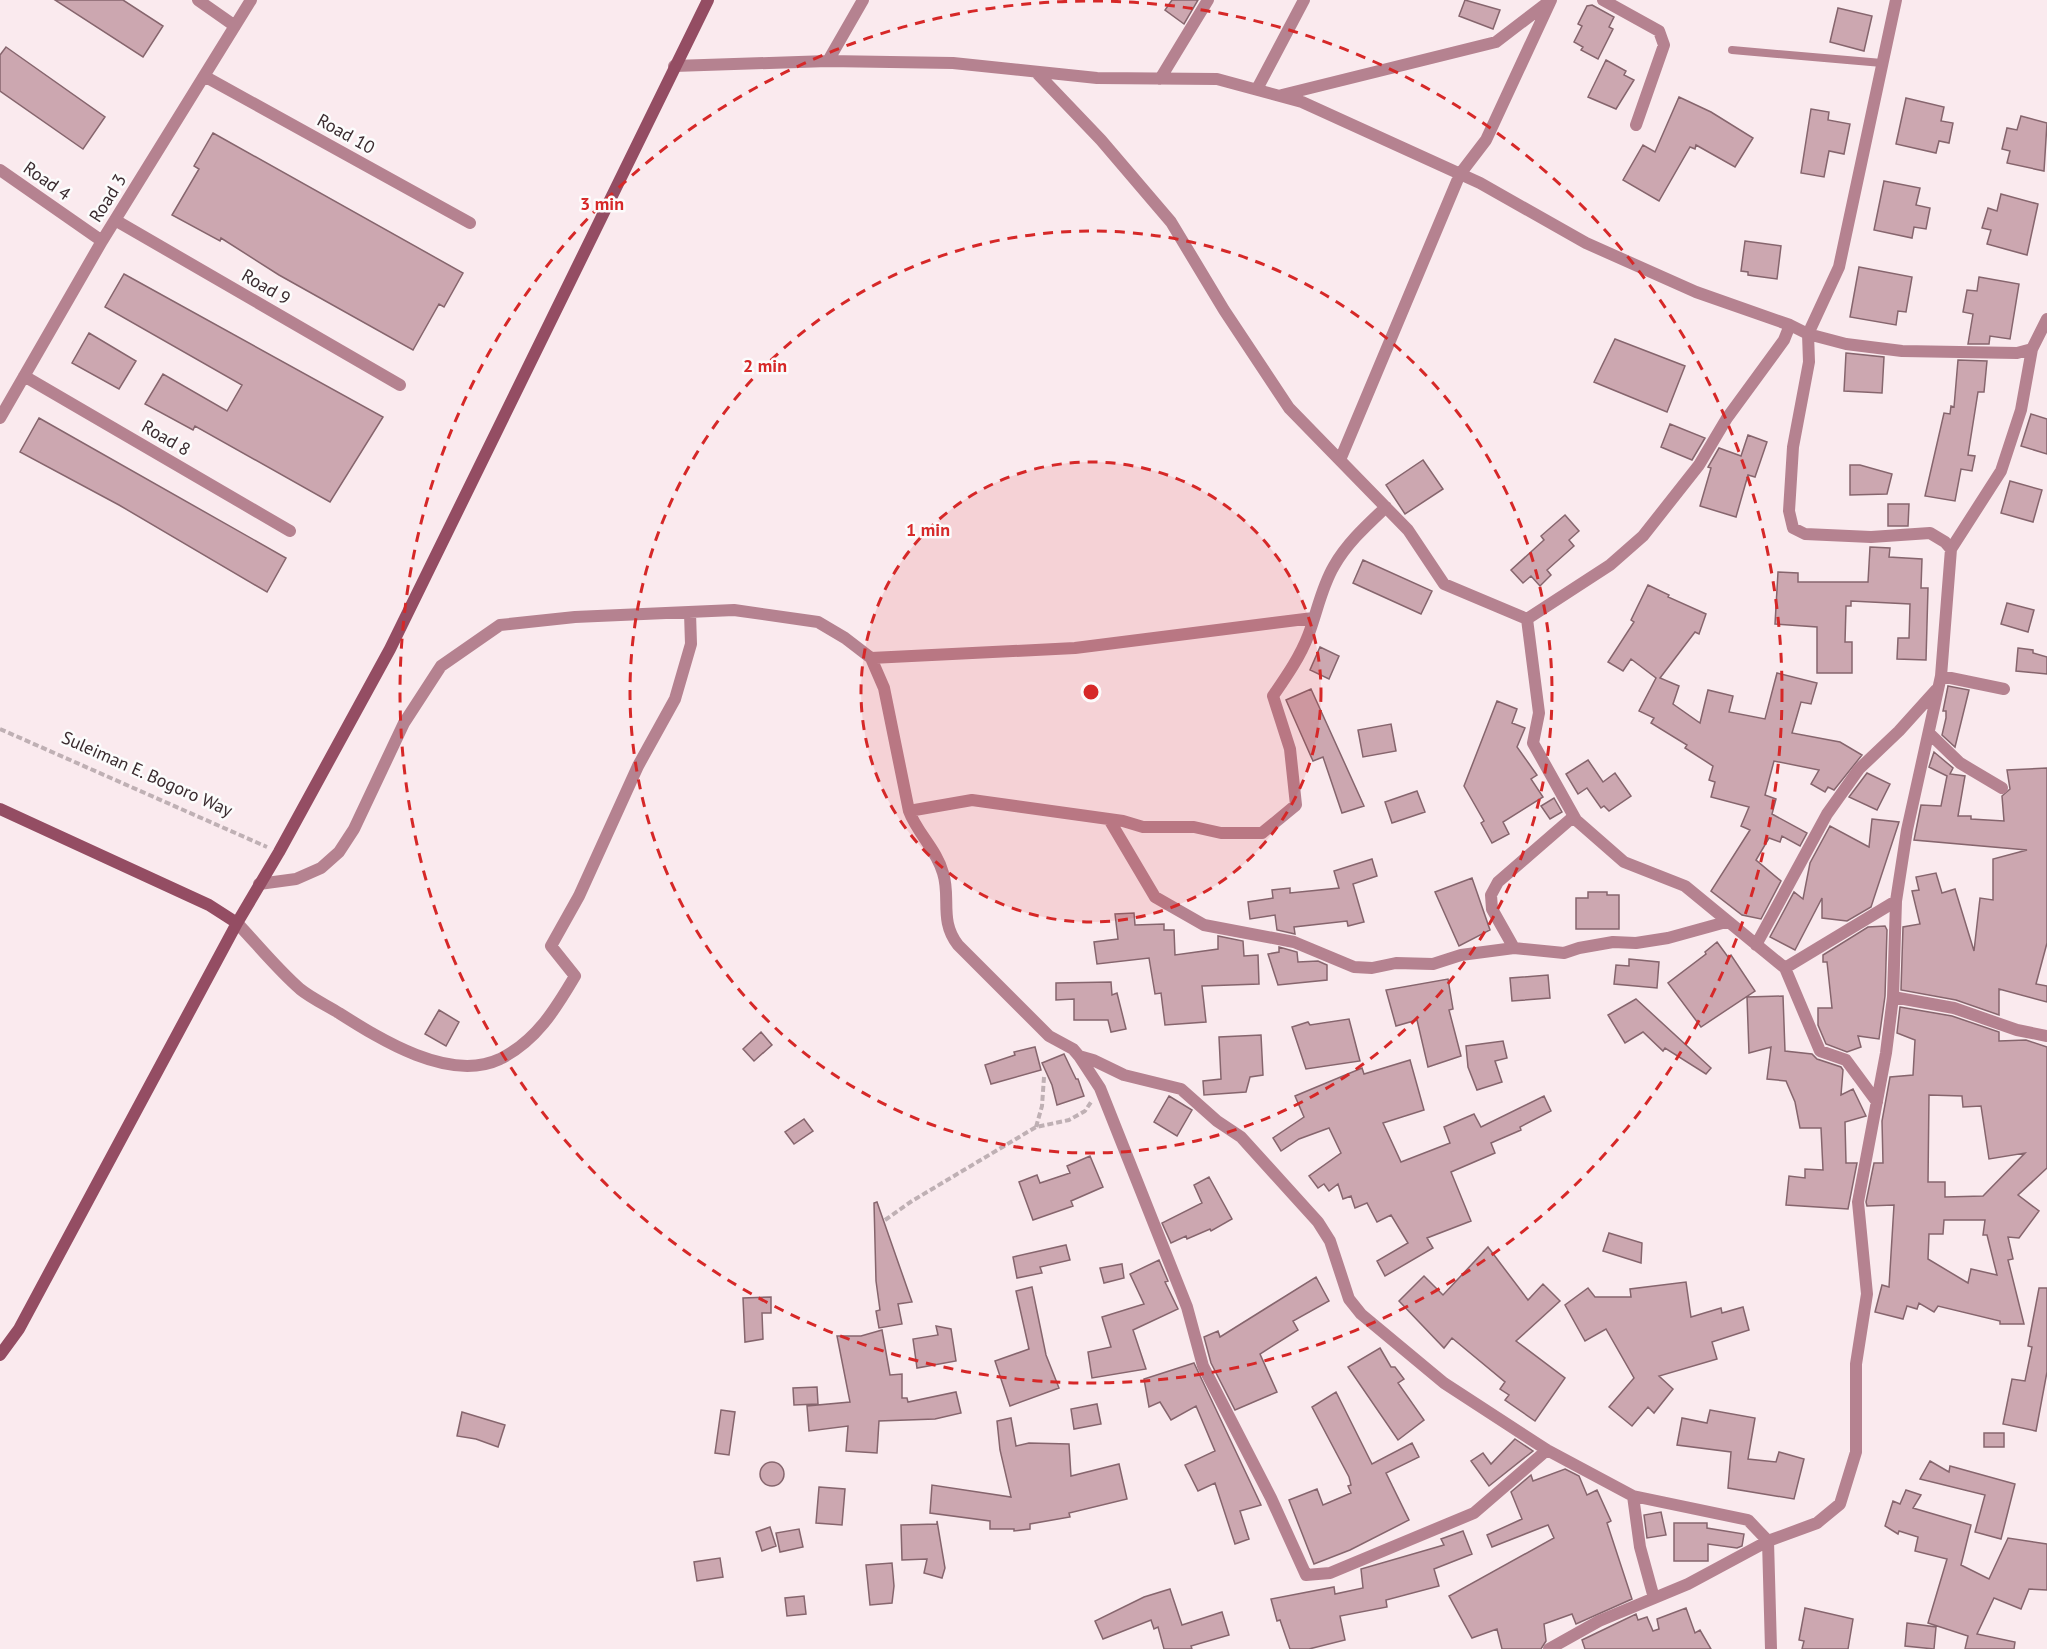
<svg xmlns="http://www.w3.org/2000/svg" width="2047" height="1649" font-family="'PT Sans',sans-serif">
<style>
.building{fill:#cca7b0;stroke:#86656d;stroke-width:1.5;fill-rule:evenodd}
.lines{fill:none;stroke-linecap:round;stroke-linejoin:round}
.path{stroke:#bfb0b4;stroke-width:4;stroke-dasharray:6 3;stroke-linecap:butt}
.lane{stroke:#b58290;stroke-width:8}
.street{stroke:#b58290;stroke-width:12}
.secondary{stroke:#944d63;stroke-width:12}
.ring{fill:none;stroke:#d62828;stroke-width:3;stroke-dasharray:10 8}
.labels{text-anchor:middle;stroke-width:5;stroke-linejoin:round;paint-order:stroke}
.street-label{font-size:18px;fill:#3a2b2f;stroke:#fcfcfc}
.centre{fill:#d62828;stroke:#fcfcfc;stroke-width:3}
.ring-label{font-size:18px;text-anchor:middle;font-weight:bold;fill:#d62828;stroke:#fcfcfc;stroke-width:5;stroke-linejoin:round;paint-order:stroke}
</style>
<rect width="100%" height="100%" fill="#faeaee"/>
<path class="building" d="M55,0H123L163,26L143,57Z
M1172,0H1198L1184,24L1165,10Z
M1465,0L1500,10L1493,29L1459,16Z
M1592,5L1614,17L1609,27L1613,29L1598,59L1581,50L1583,47L1574,42L1582,26L1578,24L1587,6Z
M1838,8L1872,16L1864,51L1830,42Z
M6,47L105,117L83,149L0,91V55Z
M1606,60L1626,71L1624,75L1634,80L1616,109L1588,97Z
M1679,97L1711,112L1753,138L1735,167L1696,145L1695,149L1690,147L1659,201L1623,180L1643,145L1655,152Z
M1906,98L1944,107L1941,121L1953,123L1949,143L1939,141L1936,153L1896,144Z
M1811,109L1829,112L1828,120L1850,124L1844,154L1829,151L1824,177L1801,173Z
M2021,116L2047,123L2044,171L2007,163L2010,151L2002,149L2007,128L2017,130Z
M213,133L463,273L444,307L439,304L413,350L279,275L221,238L220,241L172,215L199,169L194,166Z
M1884,181L1920,188L1916,205L1930,208L1926,229L1914,227L1912,238L1874,230Z
M2001,194L2038,204L2027,255L1987,244L1991,230L1982,228L1988,208L1997,211Z
M1745,241L1781,246L1777,279L1748,275V272L1741,271Z
M1859,267L1912,277L1906,312L1898,311L1896,325L1850,317Z
M124,274L383,417L330,502L195,426L193,430L145,404L163,374L227,411L242,385L105,307Z
M1979,277L2019,284L2010,339L1990,336L1989,344H1968L1973,314L1963,312L1967,290L1977,291Z
M89,333L136,361L119,389L72,363Z
M1615,339L1685,366L1667,412L1594,382Z
M1846,353L1884,357L1882,393L1844,391Z
M1958,360L1987,361L1984,392H1978L1968,455L1975,456L1972,471L1961,469L1955,501L1925,496L1944,413L1950,414L1951,406L1954,407Z
M2031,414L2047,419V454L2021,446Z
M39,418L286,558L267,592L119,505L20,452Z
M1670,424L1705,438L1692,460L1661,447Z
M1748,435L1767,442L1755,477L1748,475L1736,517L1700,506L1711,468L1708,467L1719,448L1741,456Z
M1423,460L1443,489L1405,514L1386,485Z
M1850,465H1860L1892,474L1887,494L1850,495Z
M2010,481L2042,490L2033,522L2001,513Z
M1888,504H1909L1908,526H1888Z
M1565,515L1579,531L1569,540L1574,546L1547,570L1551,575L1540,586L1531,576L1523,583L1511,570L1544,540L1541,536Z
M1870,547L1890,548L1889,557L1922,559L1921,588H1928L1926,660L1897,659L1898,638H1909L1910,604L1851,601V606H1846L1845,642H1852V673H1817V627L1775,624L1778,572L1798,573V582H1868Z
M1363,560L1432,591L1421,614L1353,583Z
M1648,585L1669,595L1668,597L1706,614L1699,634L1695,632L1660,678L1679,686L1673,704L1700,723L1708,690L1733,696L1729,712L1765,719L1777,673L1817,683L1811,704L1801,702L1792,733L1840,742L1862,755L1834,790L1828,787L1825,792L1811,784L1819,770L1774,761L1765,795L1776,799L1772,814L1807,833L1800,846L1782,836L1780,842L1769,838L1756,860L1781,881L1761,919L1742,915L1711,891L1750,830L1741,826L1749,807L1711,797L1715,782L1709,780L1713,766L1685,748L1687,745L1651,723L1654,718L1639,711L1656,678L1631,659L1623,671L1608,662L1634,622L1631,620Z
M2007,603L2034,610L2028,632L2001,624Z
M1320,647L1339,656L1329,679L1310,670Z
M2018,648L2033,650V653L2047,657V674L2016,671Z
M1948,686L1969,690L1955,747L1942,735L1946,718V711H1943Z
M1311,689L1364,806L1342,813L1323,757L1313,761L1286,700Z
M1497,701L1517,709L1512,723L1525,728L1517,747L1537,775L1531,779L1543,797L1503,822L1509,834L1492,843L1481,823L1484,821L1464,786Z
M1391,724L1396,751L1363,757L1358,730Z
M1934,752L1953,768L1950,774L1965,776L1958,816H1971V819L2004,821L2002,796L2010,789L2007,770L2047,768V943L2036,984L2047,986V1002L1999,989V1015L1956,1000L1901,990L1903,927L1920,924L1912,891L1919,890L1916,877L1936,873L1942,893L1955,889L1974,951L1980,898L1993,900V859L2027,850L1914,840L1921,805L1941,806L1947,776L1929,767Z
M1588,760L1603,782L1615,773L1631,796L1609,811L1604,806L1601,808L1587,788L1578,794L1566,774Z
M1867,773L1890,784L1877,810L1849,797Z
M1417,791L1425,812L1392,823L1385,802Z
M1554,798L1562,812L1550,819L1541,806Z
M1872,819L1899,822L1871,907L1847,921L1822,918V898L1795,950L1770,937L1794,892L1803,899L1810,863L1830,826L1869,847Z
M1372,859L1377,876L1353,884L1364,922L1348,926L1347,921L1294,927L1295,934L1277,930L1275,915L1250,919L1248,902L1273,898L1272,890L1290,888V893L1339,888L1334,871Z
M1472,878L1490,930L1459,946L1435,892Z
M1588,892H1607V895H1619V929H1576V898H1588Z
M1134,913L1135,925L1164,924V930H1174L1175,955L1218,949V936L1243,941L1244,956L1258,955L1259,984L1202,986L1206,1022L1165,1025L1161,993L1155,994L1149,958L1097,964L1094,942L1118,939L1115,914Z
M1885,926L1887,930L1885,996L1879,1039L1858,1036L1861,1047L1847,1052L1826,1044L1818,1025V1008H1832L1827,962H1823V955L1868,927Z
M1717,942L1728,957L1731,955L1755,991L1701,1027L1668,983L1706,954L1705,952Z
M1279,947L1297,952L1298,962L1318,961L1327,965V980L1278,985L1268,954L1279,952Z
M1629,959L1659,962L1657,988L1614,984L1616,965L1629,966Z
M1548,975L1550,998L1512,1001L1510,978Z
M1448,979L1453,1009L1449,1010L1461,1056L1428,1067L1417,1020L1396,1026L1386,990Z
M1111,982L1112,995L1117,993L1126,1029L1111,1032L1108,1020H1074V999L1056,1000V983Z
M1783,996L1785,1051L1812,1054L1817,1059L1841,1067L1843,1070L1841,1095L1853,1089L1866,1116L1845,1122L1846,1163H1857L1848,1209L1786,1205L1789,1176L1805,1178V1169L1823,1170L1821,1128H1800L1795,1102L1786,1081L1767,1079L1771,1047L1749,1053L1747,997Z
M1636,999L1711,1068L1706,1074L1665,1048L1663,1051L1643,1032L1625,1043L1608,1015Z
M1900,1007L1952,1016L1999,1032V1041L2026,1040L2047,1047V1168L2018,1195L2039,1211L2019,1238L2008,1237L2013,1259L2008,1260L2024,1324H2000V1321L1938,1306L1934,1312L1919,1303L1917,1309L1907,1306L1903,1319L1875,1312L1882,1285L1889,1287L1894,1205L1867,1206L1866,1202L1874,1163H1883L1882,1121L1890,1077L1913,1075L1915,1040L1897,1033ZM1929,1095L1962,1096L1963,1107L1981,1106L1989,1159L2025,1153L1983,1196L1945,1197V1182H1928ZM1944,1220H1985L1983,1235H1987L1997,1275L1971,1269L1968,1283L1928,1259L1929,1234H1943Z
M439,1010L459,1022L446,1046L425,1034Z
M1349,1019L1360,1061L1306,1069L1292,1027L1308,1022L1310,1025Z
M761,1032L772,1045L754,1061L743,1049Z
M1261,1035L1263,1075L1250,1077L1246,1092L1204,1095L1203,1081L1221,1079L1219,1037Z
M1503,1041L1507,1058L1495,1061L1502,1082L1477,1090L1468,1067L1466,1046Z
M1035,1047L1041,1070L991,1084L985,1065L1015,1055L1014,1052Z
M1064,1054L1076,1079H1078L1084,1096L1057,1105L1052,1085L1042,1063Z
M1410,1060L1424,1110L1383,1123L1401,1162L1450,1143L1444,1127L1474,1114L1481,1127L1544,1096L1551,1111L1520,1127L1521,1130L1491,1143L1495,1153L1451,1172L1471,1221L1427,1238L1433,1248L1385,1276L1377,1261L1408,1243L1391,1215L1377,1222L1367,1203L1355,1208L1351,1196L1343,1199L1338,1184L1329,1191L1324,1184L1318,1188L1309,1176L1341,1153L1329,1128L1299,1139L1281,1151L1273,1138L1304,1117L1295,1096L1362,1068L1364,1074Z
M1169,1096L1192,1110L1177,1136L1154,1122Z
M804,1119L813,1131L794,1144L785,1132Z
M1090,1156L1103,1187L1071,1201L1073,1206L1033,1220L1019,1182L1037,1175L1040,1183L1070,1173L1067,1166Z
M1209,1177L1232,1219L1211,1231L1210,1229L1187,1239L1186,1236L1171,1243L1162,1223L1202,1203L1194,1185Z
M877,1202L912,1302L898,1304L902,1324L879,1328L876,1311L880,1310L876,1281L874,1203Z
M1609,1233L1642,1243L1641,1263L1603,1251Z
M1066,1245L1070,1260L1040,1267L1042,1273L1017,1278L1013,1257Z
M1488,1247L1528,1300L1543,1284L1560,1301L1516,1341L1565,1378L1535,1421L1505,1400L1509,1395L1500,1389L1505,1382L1452,1338L1444,1348L1399,1301L1424,1276L1443,1295Z
M1159,1260L1168,1281L1165,1282L1178,1309L1133,1330L1146,1369L1092,1378L1088,1352L1111,1347L1102,1317L1144,1304L1130,1274Z
M1122,1264L1124,1278L1104,1283L1100,1268Z
M1316,1277L1329,1301L1293,1321L1298,1330L1260,1354L1277,1392L1235,1410L1211,1363L1204,1337L1218,1331L1220,1337Z
M1686,1282L1691,1317L1721,1308L1722,1313L1743,1307L1749,1330L1712,1342L1717,1359L1659,1376L1673,1389L1654,1413L1648,1407L1632,1426L1609,1407L1634,1378L1606,1329L1585,1341L1565,1305L1588,1288L1595,1297H1631L1630,1289Z
M1032,1287L1046,1355L1059,1388L1010,1406L995,1361L1029,1349L1016,1291Z
M2039,1288H2047V1372L2036,1431L2003,1424L2012,1379L2025,1381L2032,1347L2028,1346Z
M771,1297V1313H762L763,1339L745,1342L743,1298Z
M936,1326L951,1329L956,1361L917,1368L913,1339L938,1335Z
M882,1330L890,1375L902,1374V1398H907L908,1402L956,1392L961,1413L935,1419L879,1421L877,1453L846,1451L848,1426L809,1431L807,1406L850,1402L837,1336H861Z
M1380,1348L1391,1367H1395L1404,1379L1398,1383L1424,1420L1398,1440L1348,1367Z
M1194,1363L1261,1505L1240,1511L1249,1539L1235,1544L1215,1483L1198,1491L1185,1465L1215,1451L1196,1406L1171,1420L1160,1402L1149,1407L1144,1379Z
M817,1387L818,1404L794,1405L793,1388Z
M1336,1392L1372,1464L1412,1443L1419,1457L1386,1473L1409,1520L1350,1550L1314,1564L1289,1500L1317,1489L1323,1505L1351,1493L1348,1486L1351,1485L1349,1477L1312,1407Z
M1097,1404L1101,1424L1074,1429L1071,1409Z
M721,1410L735,1412L729,1455L715,1453Z
M1710,1410L1755,1418L1748,1459L1776,1462L1779,1452L1804,1459L1794,1499L1728,1488L1731,1452L1677,1445L1682,1418L1707,1423Z
M462,1412L505,1425L498,1447L476,1439L457,1436Z
M1011,1418L1016,1446L1029,1443L1069,1444L1071,1476L1119,1464L1127,1499L1069,1513L1070,1517L1030,1524V1529L1014,1531V1529H990V1521L930,1513L932,1485L1011,1497L1000,1450L997,1421Z
M1984,1433H2004V1447H1984Z
M1515,1439L1533,1451L1489,1486L1471,1461L1483,1453L1491,1464Z
M1930,1461L1949,1472L1950,1466L2015,1484L2001,1539L1975,1532L1985,1495L1920,1479Z
M760 1474a12 12 0 1 1 24 0a12 12 0 1 1-24 0Z
M1565,1469L1579,1476L1587,1495L1597,1490L1611,1521L1607,1523L1632,1599L1576,1624L1572,1614L1544,1624L1546,1641L1541,1649H1502L1497,1629L1472,1638L1449,1596L1554,1538L1548,1525L1492,1547L1487,1535L1522,1519L1511,1492L1531,1475L1533,1481Z
M819,1487L845,1489L842,1525L816,1523Z
M1906,1490L1921,1495L1913,1508L1971,1525L1961,1565L1989,1579L2008,1538L2047,1544V1590L2029,1589L2021,1609L1994,1598L1977,1634L2015,1642L2014,1649H1965L1968,1636L1928,1623L1947,1559L1915,1551L1918,1537L1899,1531L1898,1534L1885,1526L1893,1501L1900,1504Z
M1661,1512L1666,1535L1647,1538L1644,1515Z
M937,1521L945,1568L942,1578L924,1573L927,1559L902,1560L901,1525L937,1524Z
M1674,1523H1707V1528L1744,1534L1742,1546L1737,1548L1708,1544V1561H1674Z
M770,1527L776,1546L762,1551L756,1532Z
M799,1529L803,1547L780,1552L776,1533Z
M1463,1531L1472,1554L1434,1569L1439,1586L1386,1600L1387,1607L1340,1616L1345,1640L1309,1649H1290L1280,1620L1277,1621L1271,1599L1334,1587L1335,1594L1363,1588L1361,1569L1444,1545L1441,1539Z
M720,1558L723,1577L697,1581L694,1562Z
M892,1563L894,1586L892,1603L870,1605L866,1565Z
M1170,1589L1182,1625L1222,1612L1229,1635L1191,1646L1192,1649H1164L1158,1627L1154,1629L1151,1620L1103,1639L1095,1621L1144,1597Z
M804,1596L806,1614L787,1616L785,1598Z
M1686,1608L1695,1633L1700,1630L1711,1649H1585L1582,1640L1636,1614L1638,1620L1647,1617L1653,1631L1659,1629L1657,1619Z
M1805,1608L1853,1619L1848,1649H1802L1804,1641L1799,1640Z
M1907,1623L1936,1627L1934,1649L1905,1646Z"/>
<g class="lines">
<path class="path" d="M0,729L267,847
M1036,1127L1042,1106L1044,1077
M885,1220L912,1201L1036,1127L1069,1120L1085,1111L1091,1102"/>
<path class="lane" d="M1732,50L1882,63"/>
<path class="street" d="M198,0L235,26
M1603,0L1659,31L1664,45L1636,125
M1896,0L1839,267L1808,334L1809,362L1793,447L1789,511L1793,528L1805,534L1871,537L1930,533L1945,542L1951,549
M828,61L863,0
M674,66L828,61L953,63L1097,78L1217,79L1302,102L1480,183L1586,243L1696,292L1790,325L1808,334L1846,344L1902,351L2017,353L2032,349L2047,319
M1037,73L1101,140L1171,222L1224,310L1289,408L1408,530L1444,584L1527,619L1539,713L1533,743L1576,820L1624,862L1685,886L1785,968L1820,1051L1846,1060L1877,1102
M204,76L470,223
M1160,79L1208,0
M1257,89L1304,0
M1282,95L1496,42L1547,3
M0,170L102,241
M115,220L400,385
M24,376L290,531
M0,418L102,241L251,0
M1340,460L1460,174L1486,140L1551,0
M1527,619L1610,565L1643,536L1699,465L1727,418L1784,340L1790,325
M871,658L1075,648L1313,618
M1941,676L2004,689
M1930,734L1960,763L2002,788
M909,811L972,800L1123,821L1143,827H1194L1221,833H1262L1296,805L1290,749L1273,696C1286,677 1300,657 1308,636C1317,613 1321,588 1334,566C1347,543 1367,525 1386,507
M1110,821L1155,897L1204,925L1294,942L1354,967L1372,968L1396,963L1433,964L1461,955L1514,948L1564,953L1579,948L1613,942L1636,943L1668,938L1726,922
M259,884L296,879L321,868L339,852L354,829L404,723L441,666L500,625L575,617L734,610L818,622L845,638L871,658L884,688L909,811C917,833 937,850 943,873C951,898 939,921 958,945L1049,1036L1073,1049L1079,1056L1093,1060L1124,1075L1181,1089L1217,1121L1241,1137L1318,1222L1330,1241L1349,1299L1361,1314L1444,1383L1547,1450L1633,1496L1748,1520L1768,1541L1771,1649
M237,923C257,944 277,969 300,989C311,998 326,1005 339,1013C380,1039 449,1083 500,1059C536,1041 555,1010 575,976L551,946L579,896L638,766L675,699L691,644L690,613
M1756,945L1827,814L1859,769L1899,731L1936,690
M1514,948L1492,909L1491,895L1498,882L1573,817
M1785,968L1896,901
M1893,997L1954,1008L2017,1030L2047,1036
M1079,1056L1100,1088L1187,1307L1203,1366L1271,1498L1306,1575L1330,1573L1474,1513L1547,1450
M1633,1496L1640,1547L1654,1598
M1549,1649L1599,1621L1688,1584L1768,1541L1817,1523L1840,1504L1856,1452V1364L1867,1294L1858,1202L1886,1053L1893,997L1896,901L1907,830L1941,676L1951,549L2001,471L2021,410L2032,349"/>
<path class="secondary" d="M0,809L209,905L237,923
M0,1355L19,1329L237,923L279,852L390,649L708,0"/>
</g>
<circle cx="1091" cy="692" r="230" fill="#d62828" fill-opacity=".12"/>
<g class="ring">
<circle cx="1091" cy="692" r="230"/>
<circle cx="1091" cy="692" r="461"/>
<circle cx="1091" cy="692" r="691"/>
</g>
<g class="labels">
<g class="street-label">
<text transform="translate(346 134) rotate(29)" y="6">Road 10</text>
<text transform="translate(47 181) rotate(35)" y="6">Road 4</text>
<text transform="translate(108 198) rotate(-58)" y="6">Road 3</text>
<text transform="translate(266 287) rotate(30)" y="6">Road 9</text>
<text transform="translate(166 438) rotate(30)" y="6">Road 8</text>
<text transform="translate(147 774) rotate(24)" y="6">Suleiman E. Bogoro Way</text>
</g>
</g>
<circle cx="1091" cy="692" r="9" class="centre"/>
<g class="ring-label">
<text x="602" y="210">3 min</text>
<text x="765" y="372">2 min</text>
<text x="928" y="536">1 min</text>
</g>
</svg>
